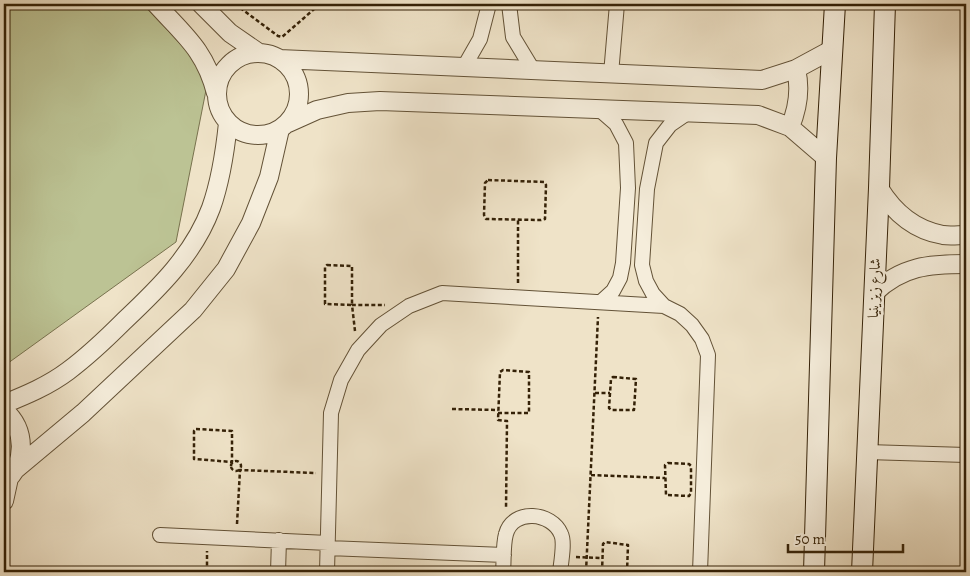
<svg xmlns="http://www.w3.org/2000/svg" width="970" height="576" font-family="Alegreya,Amiri,serif">
<style>
.green{fill:#bcc394;stroke:#78724e}
.lines{fill:none;stroke-linecap:round;stroke-linejoin:round}
.minor-casing{stroke:#635237;stroke-width:16}
.tertiary-casing{stroke:#635237;stroke-width:20}
.secondary-casing{stroke:#342107;stroke-width:22}
.path{stroke:#342107;stroke-width:2.5;stroke-dasharray:4 2.5;stroke-linecap:butt}
.minor{stroke:#f5eddb;stroke-width:14}
.tertiary{stroke:#f5eddb;stroke-width:18}
.secondary{stroke:#f5eddb;stroke-width:20}
.labels{text-anchor:middle;stroke-width:5;stroke-linejoin:round;paint-order:stroke}
.street-label{font-size:15px;fill:#342107;stroke:#f5eddb}
</style>
<rect width="100%" height="100%" fill="#efe3c8"/>
<filter id="stains"><feTurbulence type="fractalNoise" baseFrequency=".004" numOctaves="4"/><feColorMatrix values="0 0 0 0 .2 0 0 0 0 .09 0 0 0 0 .02 0 0 0 .5 -.17"/></filter>
<radialGradient id="worn" r=".72"><stop offset=".6" stop-color="#630" stop-opacity="0"/><stop offset="1" stop-color="#630" stop-opacity=".3"/></radialGradient>
<path class="green" d="M4,4H143L209,75L176,242L4,366Z"/>
<g class="lines">
<defs>
<path id="minor" d="M509,4L513,37L533,70
M464,67L480,39L489,4
M611,74L617,4
M600,110L616,124L626,143L628,188L623,263L620,278L613,291L602,301
M689,112L670,125L656,143L647,189L642,265L646,281L653,294L664,306L680,314L692,325L702,339L708,355L700,572
M867,452L966,455
M160,535L328,543
M328,548L504,555
M278,572L279,540
M327,572L331,413L341,380L358,350L381,325L409,306L442,293L664,306
M503,572C504,561 503,544 506,534C513,508 552,512 561,534C565,542 561,563 560,572"/>
<path id="tertiary" d="M156,4C184,35 205,50 216,93
M201,4L230,33L259,53
M217 94a41 41 0 1 1 82 0a41 41 0 1 1-82 0Z
M279,59L762,80L796,69L833,49
M288,123L317,110L348,103L380,101L758,115L790,127L826,158
M790,127C798,108 801,90 796,69
M879,188C893,211 914,230 943,235C950,236 959,235 966,235
M874,293C902,266 929,264 966,264
M4,404C26,395 48,386 68,371C88,356 106,339 124,321C159,288 194,254 211,208C221,180 225,152 228,123
M4,410C27,430 26,464 4,483
M16,469L83,413L193,310L226,269L251,223L269,177L280,129
M4,501L9,478"/>
<path id="secondary" d="M814,572L826,158L835,4
M862,572L879,188L885,4"/>
</defs>
<use href="#minor" class="minor-casing"/>
<use href="#tertiary" class="tertiary-casing"/>
<use href="#secondary" class="secondary-casing"/>
<path class="path" d="M235,4L278,36L282,37L320,4
M488,180L544,182L546,185L545,219L541,220L486,219L484,215L485,183Z
M327,265L352,266V305L325,304V267Z
M518,283V220
M355,331L352,305H385
M613,377L636,379L634,410H611L609,408L611,379Z
M595,393H610
M452,409L498,410
M498,413H529V372L503,370L500,372L498,420L507,421L506,509
M196,429L232,431V462L194,459V431Z
M231 466a5 5 0 1 1 10 0a5 5 0 1 1-10 0Z
M668,463L689,464L691,466V493L689,496L666,495L665,465Z
M591,475L665,478
M237,524L240,470L316,473
M576,557L602,558
M207,572V551
M586,572L598,317
M602,572L603,544L605,542L628,545L627,572"/>
<use href="#minor" class="minor"/>
<use href="#tertiary" class="tertiary"/>
<use href="#secondary" class="secondary"/>
</g>
<g class="labels">
<g class="street-label">
<text transform="translate(874 288) rotate(-88)" y="5">شارع زيزينيا</text>
</g>
</g>
<rect width="970" height="576" fill="none" stroke="#efe3c8" stroke-width="20"/>
<rect x="5" y="5" width="960" height="566" fill="none" stroke="#342107" stroke-width="2.5"/>
<rect x="10" y="10" width="950" height="556" fill="none" stroke="#342107"/>
<path d="M788 544v8h115v-8" fill="none" stroke="#342107" stroke-width="2.5"/>
<text x="795" y="544" font-size="15" fill="#342107" stroke="#f5eddb" stroke-width="4" paint-order="stroke">50 m</text>
<rect width="100%" height="100%" filter="url(#stains)"/>
<rect width="100%" height="100%" fill="url(#worn)"/>
</svg>
